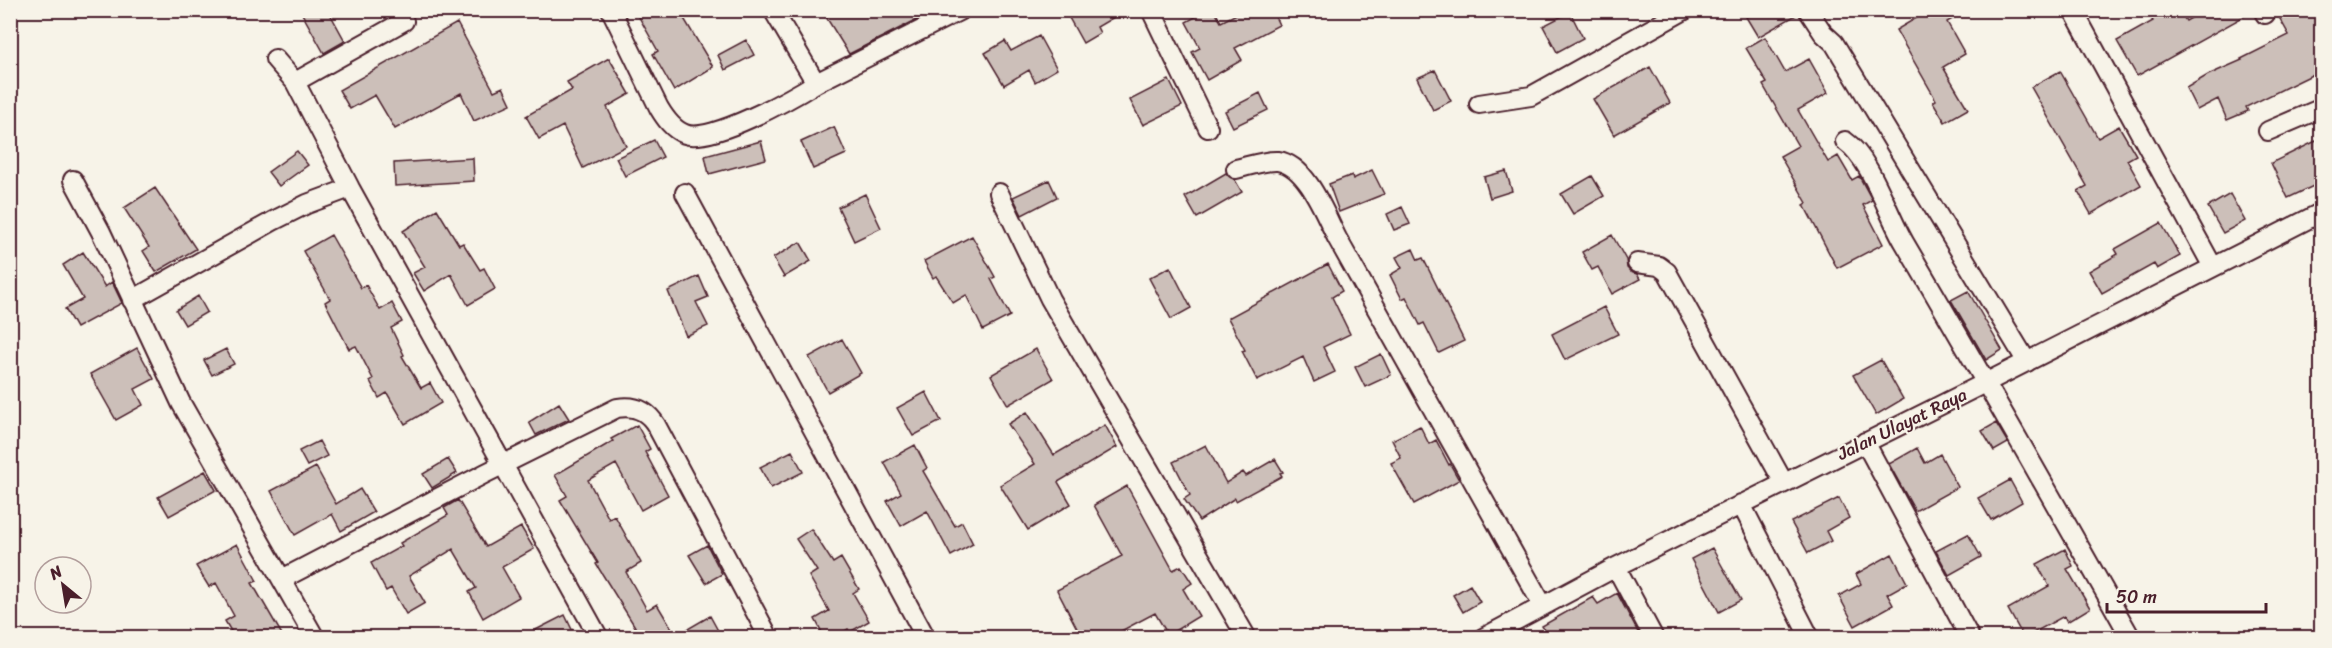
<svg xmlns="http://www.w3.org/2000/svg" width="2332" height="648" font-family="Sriracha,sans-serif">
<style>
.building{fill:#ccbfb9;stroke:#4a1f2b;stroke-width:1.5}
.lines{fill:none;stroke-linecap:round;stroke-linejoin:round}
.street-casing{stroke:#4a1f2b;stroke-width:22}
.street{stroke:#f7f3e8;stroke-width:18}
.labels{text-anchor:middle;stroke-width:4.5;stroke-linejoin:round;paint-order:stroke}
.street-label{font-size:18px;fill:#4a1f2b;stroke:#f7f3e8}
</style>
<rect width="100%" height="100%" fill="#f7f3e8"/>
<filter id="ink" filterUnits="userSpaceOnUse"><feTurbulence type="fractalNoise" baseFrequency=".0167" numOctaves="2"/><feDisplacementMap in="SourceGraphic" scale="12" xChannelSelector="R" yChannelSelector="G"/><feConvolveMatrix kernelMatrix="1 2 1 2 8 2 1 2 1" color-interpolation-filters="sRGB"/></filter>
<g filter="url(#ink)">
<path class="building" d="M300,10H328L345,41L324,53Z
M635,10H679L713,67L674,91L653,54L658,51Z
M837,10H926L917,16L918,19L849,54L826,17Z
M1078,10H1126L1097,27L1100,33L1083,43L1068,16Z
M1208,10H1214L1221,22L1244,10H1272L1279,25L1235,48L1242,60L1207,80L1192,52L1200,48L1186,22Z
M1757,10H1797L1798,14L1758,37L1746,17Z
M1930,10H1968L1947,22L1965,54L1943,67L1968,109L1945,122L1933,102L1936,100L1896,30Z
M2145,10H2179L2186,21L2205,10L2252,12L2137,76L2117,41L2153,21Z
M2275,10H2322V70L2246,107L2248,111L2227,120L2218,99L2197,110L2186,88L2208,75L2242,60L2241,59L2289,35Z
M1570,12L1583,38L1557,52L1543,26Z
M457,23L494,91L503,87L511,104L474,121L461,93L395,129L375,95L350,109L339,90Z
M1039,36L1057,69L1035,82L1029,70L1004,85L985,53L1005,41L1011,51Z
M1765,37L1785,72L1809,59L1828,93L1798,110L1828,162L1838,156L1852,180L1859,176L1872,200L1863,205L1883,244L1837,268L1804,205L1807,203L1780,156L1798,146L1763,85L1767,83L1746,48Z
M746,40L754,55L725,70L718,55Z
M609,58L630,94L607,107L626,146L583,168L563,126L539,139L526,116L572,90L567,82Z
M1650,67L1670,103L1614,135L1593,99Z
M1435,70L1451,101L1433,110L1417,78Z
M2060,71L2098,138L2119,126L2136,155L2127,160L2141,185L2091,214L2078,191L2087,186L2031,87Z
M1169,80L1182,106L1143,125L1130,100Z
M1260,93L1268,110L1233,127L1225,111Z
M834,127L846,154L813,169L801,142Z
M2322,138V182L2288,198L2271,163Z
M654,140L663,157L625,176L616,158Z
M761,141L766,159L709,174L705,156Z
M297,151L308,165L279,186L268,172Z
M473,158L474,181L395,186L394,163Z
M1372,170L1384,194L1339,212L1329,184L1352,175L1353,179Z
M1506,171L1512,191L1490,198L1484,177Z
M1226,173L1235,180L1242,192L1197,218L1185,197Z
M1592,176L1604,196L1573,214L1561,194Z
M1049,180L1057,197L1022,215L1013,197Z
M155,188L196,249L156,272L143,251L149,247L124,208Z
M865,194L881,228L854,241L838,207Z
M2230,194L2245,221L2223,233L2208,207Z
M1402,207L1410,224L1394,230L1387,214Z
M437,209L459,245L463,243L480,270L484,268L495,289L468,305L451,274L424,291L413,273L425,267L403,231Z
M2161,223L2180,256L2157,269L2154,264L2102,293L2089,271L2118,254L2115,249Z
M331,235L361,288L366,285L380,310L392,303L402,322L391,328L404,355L402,356L421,388L430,383L441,403L405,424L387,393L379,398L370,381L373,379L356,346L349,349L325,302L330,299L303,251Z
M1612,235L1626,260L1627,268L1631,272L1637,274L1640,279L1612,294L1598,267L1592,270L1582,252Z
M972,236L995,277L991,279L1010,316L983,330L966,295L953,303L936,276L933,278L924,261Z
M800,242L811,261L784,277L773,258Z
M1413,249L1418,260L1423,258L1464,341L1439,353L1424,323L1420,325L1406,297L1402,299L1390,275L1402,268L1396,257Z
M83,252L105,287L112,282L122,303L76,328L65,309L83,299L63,265Z
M1328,264L1342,291L1332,297L1350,334L1323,347L1335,372L1314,382L1303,357L1257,380L1242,351L1245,350L1228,318Z
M1170,267L1191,308L1171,319L1149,278Z
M699,276L708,297L696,302L708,326L686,336L668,291Z
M1968,291L2002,350L1986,360L1951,300Z
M198,296L207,312L185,325L176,310Z
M1604,307L1618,334L1565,360L1552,334Z
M842,339L861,373L828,392L809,357Z
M137,348L154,379L135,389L143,405L116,420L90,374Z
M226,349L234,364L212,375L204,360Z
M1036,349L1053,379L1008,405L991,375Z
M1381,354L1391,375L1365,387L1355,367Z
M1881,360L1903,399L1876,415L1853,375Z
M926,392L941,421L913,436L897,408Z
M559,403L569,419L536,435L529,422Z
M1027,412L1054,455L1105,425L1117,447L1058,482L1071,504L1028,530L1000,485L1035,464L1008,424Z
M1996,423L2008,443L1994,451L1982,431Z
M637,425L650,449L645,452L668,495L641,510L616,464L588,480L609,519L615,516L641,563L626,572L647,610L657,604L676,636L710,616L722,638H642L596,564L598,563L560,500L567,496L555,475L613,441L611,439Z
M1420,426L1429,444L1436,440L1449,465L1450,464L1459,480L1414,504L1391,463L1401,458L1392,440Z
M319,441L327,456L307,466L299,451Z
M915,445L927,468L923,471L955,526L962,522L973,544L951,556L927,511L901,526L887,501L901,493L884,462Z
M1206,445L1226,483L1243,472L1246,476L1275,459L1283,472L1280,473L1282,476L1236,501L1235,498L1199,521L1184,499L1190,495L1173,462Z
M1917,448L1925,463L1940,454L1958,487L1915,511L1889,464Z
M792,451L803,472L771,488L760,467Z
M448,459L457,473L432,488L423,474Z
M316,467L336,504L360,489L374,512L341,531L332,514L295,535L271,491Z
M205,471L216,490L169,516L158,497Z
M2010,480L2022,502L1991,520L1978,498Z
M1127,486L1173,570L1181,566L1192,583L1183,589L1199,616L1168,635L1155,613L1108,638H1082L1057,590L1122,556L1094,505Z
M1839,498L1849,518L1826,531L1831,541L1808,553L1791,522Z
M458,500L486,547L521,527L534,549L502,567L519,597L483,618L469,592L476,588L453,549L409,576L425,603L406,614L391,588L386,591L371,563L402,546L400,543L448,515L444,508Z
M811,529L833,563L841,558L859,589L853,593L869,621L850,632L848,629L833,638H825L815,619L829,611L809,576L817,571L796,539Z
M1968,534L1981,557L1949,575L1936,551Z
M237,544L257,581L252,583L284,638H235L225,621L234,616L216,583L209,587L196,566Z
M707,545L722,574L706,583L689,555Z
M1712,548L1741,600L1719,612L1691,559Z
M2065,549L2073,566L2067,569L2090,608L2067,622L2064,616L2024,638L2008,609L2049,586L2037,564Z
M1892,554L1907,583L1887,594L1893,605L1855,626L1839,596L1861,584L1856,574Z
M1470,585L1480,602L1463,612L1453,595Z
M1617,593L1641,638H1548L1542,626L1593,597L1598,604Z
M565,615L576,638H520Z"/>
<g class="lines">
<defs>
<path id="street" d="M611,10L659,108C665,118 673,130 685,134C710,144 792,98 816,83L961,10
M773,10L816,83
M1151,10L1208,128
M1808,10L1823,33L1834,43L2027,362
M2073,10L2213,267
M2263,10L2265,14
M275,59L295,82L350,188L599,638
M295,82L404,21
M1479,104L1531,96L1685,10
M2268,131L2322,108
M1845,141C1871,159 1887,213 1904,242C1981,373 2056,505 2131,638
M1236,169C1249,166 1264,160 1278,161C1307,165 1325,214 1337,238L1543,606
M73,180L101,232L181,403L315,638
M685,193L926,638
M999,193L1050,299L1247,638
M1637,263L1659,266L1667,272L1784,483
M132,300L273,221L307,204L350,188
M1865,442L1970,638
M1741,504L1810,638
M1616,567L1654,638
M282,579L486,473L617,408C634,405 647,410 656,425L766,632
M1483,638L1616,567L1987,382L2322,212"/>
</defs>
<use href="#street" class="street-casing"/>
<use href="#street" class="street"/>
</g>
</g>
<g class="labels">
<g class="street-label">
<text transform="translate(1902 424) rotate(-26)" y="6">Jalan Ulayat Raya</text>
</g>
</g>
<rect width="2332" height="648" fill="none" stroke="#f7f3e8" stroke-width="36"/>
<rect x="18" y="18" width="2296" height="612" fill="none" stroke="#4a1f2b" stroke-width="2" filter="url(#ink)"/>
<g transform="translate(63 585) rotate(330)"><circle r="28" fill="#f7f3e8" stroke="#b29e9c" stroke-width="1.5"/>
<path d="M0-4.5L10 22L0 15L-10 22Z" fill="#4a1f2b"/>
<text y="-9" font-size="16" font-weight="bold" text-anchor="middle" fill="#4a1f2b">N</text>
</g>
<path d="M2107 603v9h159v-9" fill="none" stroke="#4a1f2b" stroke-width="3"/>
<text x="2116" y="603" font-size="18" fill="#4a1f2b" stroke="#f7f3e8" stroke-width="4.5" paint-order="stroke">50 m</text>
</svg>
